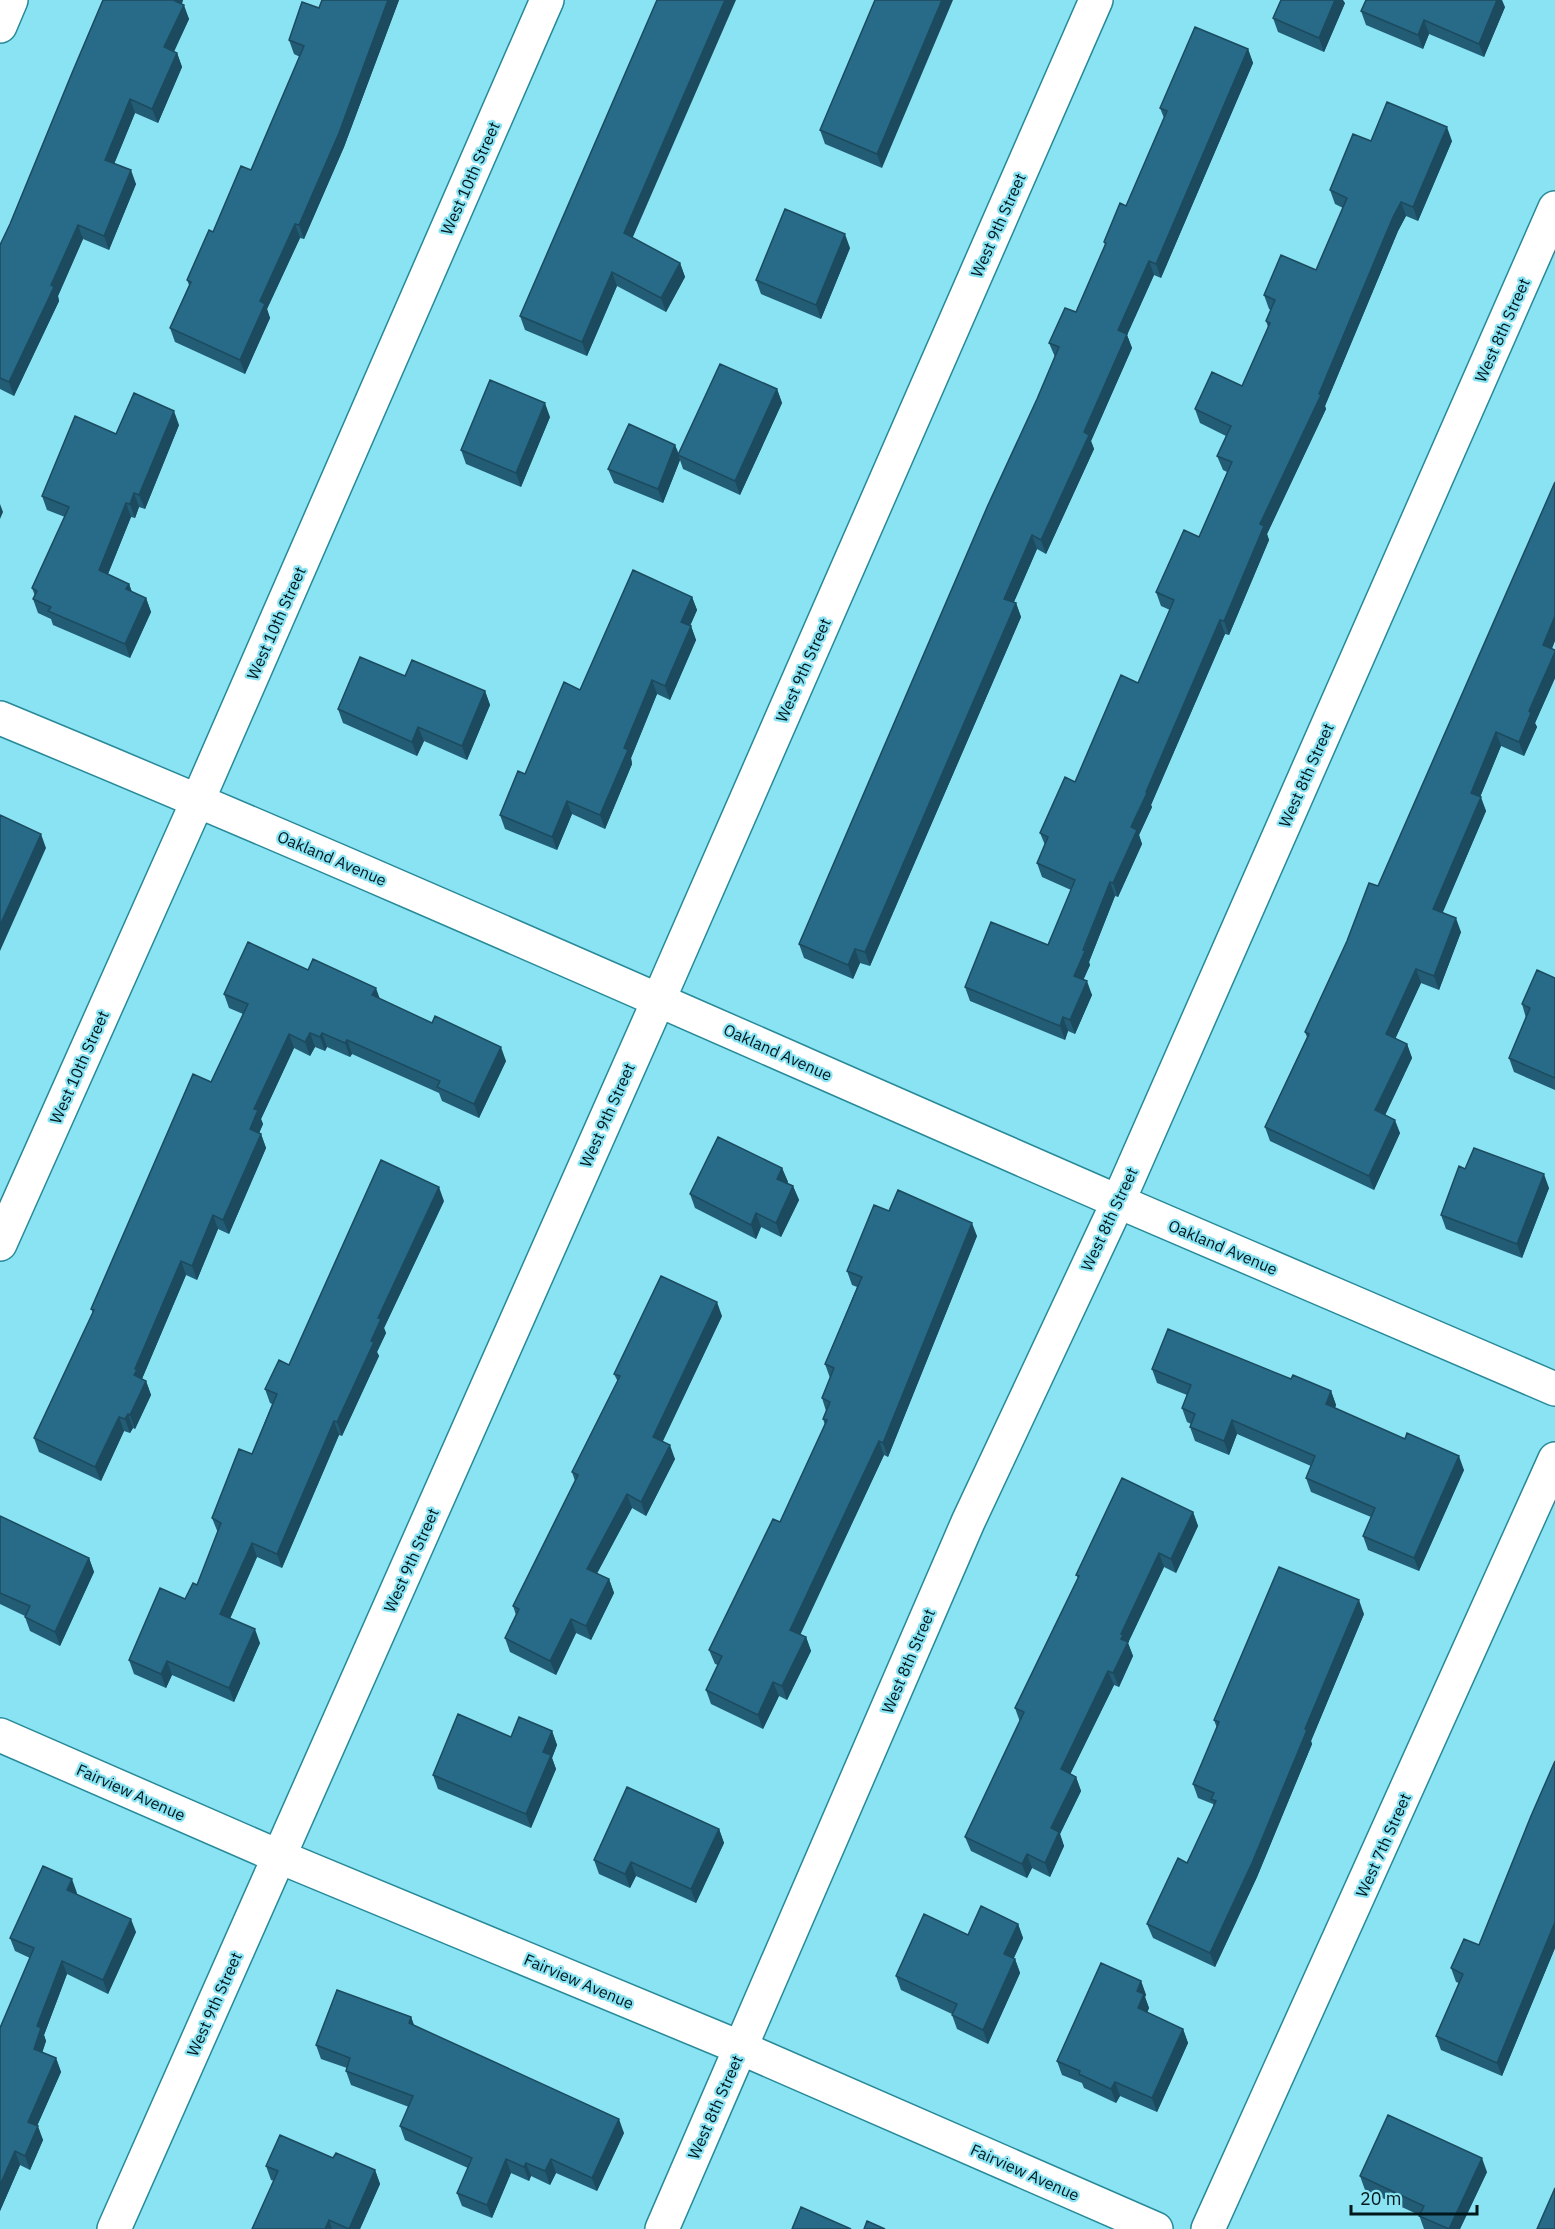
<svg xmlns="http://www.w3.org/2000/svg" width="1555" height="2229" font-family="'IBM Plex Sans',sans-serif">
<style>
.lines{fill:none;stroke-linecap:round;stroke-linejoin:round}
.minor-casing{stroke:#288998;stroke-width:36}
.minor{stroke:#fff;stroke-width:33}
.wall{fill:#225c75}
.shaded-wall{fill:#1c4b5f}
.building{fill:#286b88;stroke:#1c4b5f;stroke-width:1.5}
.labels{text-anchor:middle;stroke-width:4.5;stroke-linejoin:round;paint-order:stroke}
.street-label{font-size:16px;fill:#00171b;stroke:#89e3f3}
</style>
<rect width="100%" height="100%" fill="#89e3f3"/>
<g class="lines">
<defs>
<path id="minor" d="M0,26L11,0
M0,718C375,873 745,1039 1117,1201C1263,1264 1409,1326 1555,1389
M0,1244L198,800L547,0
M0,1735L280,1857L741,2048L1156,2229
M114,2229L659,999L1096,0
M662,2229L968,1522L1118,1202L1555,208
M1208,2229L1555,1459"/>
</defs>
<use href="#minor" class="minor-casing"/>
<use href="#minor" class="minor"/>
</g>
<path class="wall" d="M103,0H183L182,4L189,19L174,52L177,53L182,67L158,123L135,113L114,164L136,184L109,250L83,239L58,296L59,301L14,396L0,389V245L10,224Z
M322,0H399L344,147L304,239L300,238L267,309L270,318L245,374L175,342L170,328L189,285L187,280L213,232L251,170L300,57L294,54L289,40L319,8Z
M875,0L882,168L825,144L820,130Z
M1345,3L1324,52L1278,32L1273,18Z
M1505,7L1484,57L1429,34L1423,49L1366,25L1361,11Z
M1248,49L1253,63L1161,278L1154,275L1127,335L1132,348L1091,441L1094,449L1046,554L1037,549L1014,602L1016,603L1021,617L870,966L860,963L853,979L804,958L799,944L1037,399L1055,357L1049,343L1076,312L1105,245L1104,242L1126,206L1164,118L1160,108Z
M1371,141H1452L1418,221L1406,216L1398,231L1325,406L1326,409L1267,534L1269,540L1229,635L1225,634L1151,805L1152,807L1139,835L1142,844L1118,897L1115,896L1089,962L1090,965L1083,979L1092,995L1075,1034L1068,1031L1065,1040L970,1001L965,987L1048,945L1071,890L1042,877L1037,863L1045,845L1040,833L1075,782L1138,683L1170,610L1161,606L1156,592L1199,537L1227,472L1223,470L1217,456L1226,436L1200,423L1195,409L1242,386L1268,327L1266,321L1271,310L1269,309L1264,295L1316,270L1343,208L1335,204L1330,190Z
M633,238L680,263L685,277L666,312L617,286L587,356L525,330L520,316Z
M850,248L821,319L761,294L756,280Z
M777,389L782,403L740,495L683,469L680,460L663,503L614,483L608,469L675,445L679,454Z
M550,417L521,487L466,464L461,450Z
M179,425L145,509L139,507L135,518L131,517L108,574L129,584L132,592L146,598L151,612L130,658L53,625L51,619L38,613L33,599L35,596L32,588L65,517L47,510L42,496L116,434Z
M692,597L697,610L690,626H691L696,640L670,700L657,694L631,758L632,764L605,829L572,814L557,850L505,829L500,815L580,690Z
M1552,649L1555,650V678L1535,723L1537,727L1524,756L1501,746L1480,797L1486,811L1443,912L1461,932L1439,990L1421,983L1395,1039L1407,1044L1412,1058L1385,1115L1400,1133L1374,1190L1270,1141L1265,1127L1307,1037L1305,1032L1378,886Z
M405,676L485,691L490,705L467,760L424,741L417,756L343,723L338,709Z
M308,970L380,999L506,1061L479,1118L442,1101L439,1093L352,1054L350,1057L327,1047L325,1051L315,1047L310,1056L294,1048L261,1119L263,1124L259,1133L261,1134L266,1148L229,1234L218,1229L197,1280L186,1275L142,1379L146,1381L151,1395L135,1429L133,1428L130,1433L124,1431L101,1481L39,1452L34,1438L93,1313L91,1309L211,1082L243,1014L229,1008L224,994Z
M1555,978V1090L1514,1072L1509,1058L1526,1018L1522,1004Z
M782,1168L788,1182L787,1183L793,1186L799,1200L781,1237L761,1227L756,1239L695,1208L690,1194Z
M1465,1169L1549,1188L1522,1258L1446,1229L1441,1215Z
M444,1201L384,1328L386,1333L377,1352L379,1356L342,1436L339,1435L282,1568L257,1557L230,1618L260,1643L234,1702L172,1675L166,1688L134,1674L129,1660L197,1585L218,1533L212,1518L252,1454L272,1404L270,1403L265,1389Z
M889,1211L977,1236L888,1457L884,1455L800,1634L806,1637L811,1651L787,1700L779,1696L763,1729L711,1704L706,1690L718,1665L715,1664L709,1650L780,1522L825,1425L823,1419L826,1411L822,1398L830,1378L825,1364L857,1287L852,1285L847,1271Z
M722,1316L663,1441L675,1459L646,1516L632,1508L597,1573L609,1579L614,1593L591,1640L576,1633L556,1675L510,1652L505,1638L516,1615L513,1606L575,1481L572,1472L618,1382L614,1374Z
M1152,1369L1291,1379L1331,1391L1336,1405L1335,1408L1464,1470L1419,1571L1368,1550L1363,1536L1371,1517L1311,1492L1306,1478L1311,1466L1237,1434L1229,1455L1195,1441L1190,1427L1191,1424L1187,1422L1182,1408L1187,1395L1157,1383Z
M1193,1512L1198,1526L1176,1573L1164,1567L1128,1643L1133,1656L1119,1687L1114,1685L1070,1774L1076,1777L1081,1791L1060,1834L1064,1846L1050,1877L1032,1868L1027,1878L971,1851L965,1837L1020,1722L1015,1708L1078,1578L1076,1575Z
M0,1516L89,1558L94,1572L60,1646L30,1631L25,1617V1616L0,1604Z
M1364,1614L1311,1741L1312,1744L1257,1877L1215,1967L1153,1938L1147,1924L1187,1863L1214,1806L1213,1804L1198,1798L1193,1784L1217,1728L1214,1720Z
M552,1731L557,1745L552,1758L556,1769L531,1828L438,1789L433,1775L511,1737Z
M1555,1761V1948L1502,2076L1441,2050L1436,2036L1459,1983L1456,1982L1451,1968L1479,1945Z
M719,1829L724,1843L696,1903L636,1876L630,1888L599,1874L594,1860Z
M77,1893V1894L136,1932L108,1994L67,1974L44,2035L46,2041L42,2052L56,2058L61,2072L37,2126L43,2140L30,2170L20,2165L0,2211V2028L30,1958L15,1951L10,1938Z
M1018,1924L1023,1938L1014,1958L1015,1959L1020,1973L988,2044L957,2029L952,2015V2014L901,1990L896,1976L968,1935Z
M1141,1981L1146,1995L1145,1997L1149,2008L1147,2013L1183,2029L1188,2043L1157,2112L1120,2096L1116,2103L1084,2088L1082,2083L1062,2075L1057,2061Z
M411,2017L414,2025L624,2133L597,2191L556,2173L550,2185L531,2176L529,2181L511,2173L492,2218L462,2206L457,2193L468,2168L405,2140L400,2126L409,2107L351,2085L346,2071L347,2068L321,2059L316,2045Z
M333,2158L375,2170L380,2184L360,2229H252L274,2181L271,2180L266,2166Z
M1487,2172L1460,2229H1424L1419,2215L1365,2190L1360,2176Z"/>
<path class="shaded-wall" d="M172,0H183L177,14Z
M388,0H399L344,147L304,239L299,225Z
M725,0H736L629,246L624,233Z
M942,0H953L882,168L877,154Z
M1335,0H1343L1345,3L1324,52L1319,38Z
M1497,0H1502L1505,7L1484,57L1479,44Z
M184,5L189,19L169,61L164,47Z
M1424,20L1429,34L1423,49L1418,35Z
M1248,49L1253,63L1161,278L1156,264Z
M177,53L182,67L158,123L152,109Z
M130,99L135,113L110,174L105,160Z
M1447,127L1452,141L1418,221L1413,207Z
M131,170L136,184L109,250L104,236Z
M1401,202L1406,216L1398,231L1325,406L1326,409L1267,534L1269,540L1229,635L1224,621L1260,524L1319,394L1393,217Z
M295,224L300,238L267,309L270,318L245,374L240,360L260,301Z
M78,225L83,239L58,296L59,301L14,396L9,382Z
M845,234L850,248L821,319L816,305Z
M1149,261L1154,275L1127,335L1132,348L1091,441L1094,449L1046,554L1041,540L1084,432L1118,330Z
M680,263L685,277L666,312L661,298Z
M612,272L617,286L587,356L582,342Z
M777,389L782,403L740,495L735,481Z
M545,403L550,417L521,487L516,473Z
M174,411L179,425L145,509L139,495Z
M675,445L680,460L663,503L658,489Z
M134,493L139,507L135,518L130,504Z
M126,503L131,517L104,584L99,570Z
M0,504L3,512L0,519Z
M1032,535L1037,549L1009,613L1004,599Z
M129,584L134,598L126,589Z
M692,597L697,610L686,635L681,622Z
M146,598L151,612L130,658L125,644Z
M1016,603L1021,617L870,966L865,952Z
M1555,616V641L1548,659L1543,645Z
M1220,620L1225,634L1151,805L1152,807L1139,835L1142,844L1118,897L1113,883L1131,827Z
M691,626L696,640L670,700L665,686Z
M1555,652V678L1535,723L1537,727L1524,756L1519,742L1529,711Z
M652,680L657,694L631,758L632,764L605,829L600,815L624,748Z
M485,691L490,705L467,760L462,746Z
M418,727L424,741L417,756L412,742Z
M1496,732L1501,746L1476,807L1471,793Z
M1481,797L1486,811L1438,923L1433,909Z
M567,801L572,814L557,850L552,837Z
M41,834L46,848L0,951V925Z
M1110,882L1115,896L1089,962L1090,965L1079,990L1074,976Z
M1456,918L1461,932L1439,990L1434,976Z
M855,949L860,963L853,979L848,965Z
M1416,969L1421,983L1391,1048L1386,1034Z
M1087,981L1092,995L1075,1034L1070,1020Z
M376,988L381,1002L372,995Z
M1063,1017L1068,1031L1065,1040L1060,1026Z
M310,1033L315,1047L310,1056L305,1042Z
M322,1033L327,1047L325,1051L320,1037Z
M289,1034L294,1048L261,1119L263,1124L255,1143L250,1129L254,1109Z
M347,1040L352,1054L350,1057L345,1043Z
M1407,1044L1412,1058L1381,1124L1375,1110Z
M501,1047L506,1061L479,1118L474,1104Z
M1395,1120L1400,1133L1374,1190L1369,1176Z
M261,1134L266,1148L229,1234L223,1220Z
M782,1168L788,1182L782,1193L777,1179Z
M1544,1174L1549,1188L1522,1258L1517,1244Z
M793,1186L799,1200L781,1237L776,1223Z
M439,1187L444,1201L384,1328L386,1333L377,1352L379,1356L342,1436L337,1422L371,1341L378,1318Z
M756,1213L761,1227L756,1239L751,1225Z
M213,1215L218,1229L197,1280L192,1266Z
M972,1223L977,1236L888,1457L883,1443Z
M181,1261L186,1275L141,1381L134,1375L135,1369Z
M717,1302L722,1316L658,1451L653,1437Z
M146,1381L151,1395L135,1429L130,1415Z
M1331,1391L1336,1405L1331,1418L1326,1404Z
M128,1414L133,1428L130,1433L125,1419Z
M119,1417L124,1431L101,1481L95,1467Z
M1232,1420L1237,1434L1229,1455L1224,1441Z
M334,1421L339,1435L282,1568L277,1554Z
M879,1441L884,1455L796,1644L790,1630Z
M670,1445L675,1459L646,1516L641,1502Z
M1459,1456L1464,1470L1419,1571L1414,1558Z
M627,1494L632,1508L592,1583L587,1569Z
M1193,1512L1198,1526L1176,1573L1171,1559Z
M252,1543L257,1557L226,1628L220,1614Z
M1159,1553L1164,1567L1128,1643L1133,1656L1119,1687L1113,1673L1121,1634Z
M89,1558L94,1572L60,1646L55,1632Z
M609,1579L614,1593L591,1640L586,1626Z
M1359,1600L1364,1614L1311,1741L1312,1744L1257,1877L1215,1967L1210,1953Z
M571,1619L576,1633L556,1675L550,1661Z
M255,1629L260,1643L234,1702L229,1688Z
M806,1637L811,1651L787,1700L782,1686Z
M167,1661L172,1675L166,1688L161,1674Z
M1108,1671L1114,1685L1066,1783L1061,1769Z
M773,1682L779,1696L763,1729L758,1715Z
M552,1731L557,1745L552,1758L556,1769L531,1828L526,1814L543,1752Z
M1076,1777L1081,1791L1060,1834L1064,1846L1050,1877L1045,1863L1051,1828Z
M719,1829L724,1843L696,1903L691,1889Z
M1027,1854L1032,1868L1027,1878L1022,1864Z
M631,1862L636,1876L630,1888L625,1874Z
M72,1879L77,1893L72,1904L67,1890Z
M131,1919L136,1932L108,1994L103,1980Z
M1555,1922V1948L1502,2076L1497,2063Z
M1018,1924L1023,1938L1009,1968L1004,1954Z
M1015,1959L1020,1973L988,2044L983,2030Z
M62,1961L67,1974L44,2035L46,2041L39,2063L34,2049L37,2026Z
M1141,1981L1146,1995L1145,1997L1149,2008L1143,2022L1138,2008L1137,1991Z
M411,2017L416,2031L409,2023Z
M1183,2029L1188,2043L1157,2112L1152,2098Z
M56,2058L61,2072L33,2135L28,2122Z
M1115,2082L1120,2096L1116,2103L1111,2089Z
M619,2119L624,2133L597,2191L592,2178Z
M38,2126L43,2140L30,2170L25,2156Z
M15,2151L20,2165L0,2211V2185Z
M1482,2158L1487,2172L1460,2229H1449Z
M506,2159L511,2173L492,2218L487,2205Z
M551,2159L556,2173L550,2185L545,2171Z
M526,2163L531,2176L529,2181L524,2167Z
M375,2170L380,2184L360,2229H349Z
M329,2220L332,2229H325Z"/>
<path class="building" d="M103,0H173L184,5L164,47L177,53L152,109L130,99L105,160L131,170L104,236L78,225L51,285L54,287L9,382L0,378V245L10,224L72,73Z
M322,0H388L339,133L299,225L295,224L260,301L265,304L240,360L170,328L191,282L187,280L209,230L213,232L241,166L251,170L304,46L289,40L302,2L319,8Z
M657,0H725L624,233L680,263L661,298L612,272L582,342L520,316Z
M875,0H942L877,154L820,130Z
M1281,0H1335L1319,38L1273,18Z
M1366,0H1497L1479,44L1424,20L1418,35L1361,11Z
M1195,27L1248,49L1156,264L1149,261L1118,330L1127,334L1084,432L1089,435L1041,540L1032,535L1004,599L1016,603L865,952L855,949L848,965L799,944L988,505L1037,399L1059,347L1049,343L1065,308L1076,312L1106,243L1104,242L1120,203L1126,206L1167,111L1160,108Z
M1387,102L1447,127L1413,207L1401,202L1393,217L1319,394L1321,395L1260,524L1264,526L1224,621L1220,620L1146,792L1147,793L1131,827L1137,830L1113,883L1110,882L1083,950L1085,951L1074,976L1087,981L1070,1020L1063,1017L1060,1026L965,987L991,922L1048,945L1075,880L1037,863L1048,837L1040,833L1065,777L1075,782L1121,675L1138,683L1174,600L1156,592L1184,530L1199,537L1232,462L1217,456L1231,426L1195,409L1212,372L1242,386L1270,323L1266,321L1275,300L1264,295L1281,255L1316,270L1347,198L1330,190L1353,134L1371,141Z
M785,209L845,234L816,305L756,280Z
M720,364L777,389L735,481L678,455Z
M490,380L545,403L516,473L461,450Z
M134,393L174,411L139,495L134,493L130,504L126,503L99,570L129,584L126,589L146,598L125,644L48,611L51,607L33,599L37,591L32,588L69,507L42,496L75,416L116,434Z
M629,424L675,445L658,489L608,469Z
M1555,482V616L1543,645L1555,650V652L1529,711L1531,713L1519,742L1496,732L1471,793L1481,797L1433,909L1456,918L1434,976L1416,969L1386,1034L1407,1044L1375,1110L1395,1120L1369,1176L1265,1127L1309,1034L1305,1032L1347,941L1369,883L1378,886Z
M633,570L692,597L681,622L691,626L665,686L652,680L624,748L628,750L600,815L567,801L552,837L500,815L518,771L525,774L564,682L580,690Z
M360,657L405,676L412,660L485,691L462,746L418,727L412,742L338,709Z
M0,815L41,834L0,925Z
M248,942L308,970L313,959L376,988L372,995L432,1023L435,1016L501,1047L474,1104L437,1087L440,1081L347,1040L345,1043L322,1033L320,1037L310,1033L305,1042L289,1034L254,1109L258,1110L250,1129L261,1134L223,1220L213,1215L192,1266L181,1261L135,1369L137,1370L134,1375L146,1381L130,1415L128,1414L125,1419L119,1417L95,1467L34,1438L94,1310L91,1309L193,1074L211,1082L248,1004L224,994Z
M1537,970L1555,978V1078L1509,1058L1530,1008L1522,1004Z
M718,1137L782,1168L777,1179L793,1186L776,1223L756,1213L751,1225L690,1194Z
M1474,1148L1544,1174L1517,1244L1441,1215L1459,1166L1465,1169Z
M381,1160L439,1187L378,1318L381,1319L371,1341L374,1342L337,1422L334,1421L277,1554L252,1543L220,1614L255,1629L229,1688L167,1661L161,1674L129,1660L160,1588L185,1599L193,1583L197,1585L221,1523L212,1518L239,1449L252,1454L277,1394L265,1389L279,1360L289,1365Z
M898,1190L972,1223L883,1443L879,1441L790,1630L806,1637L782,1686L773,1682L758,1715L706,1690L722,1656L709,1650L773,1519L780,1522L827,1420L823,1419L830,1402L822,1398L834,1368L825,1364L862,1277L847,1271L874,1205L889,1211Z
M661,1276L717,1302L653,1437L670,1445L641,1502L627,1494L587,1569L609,1579L586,1626L571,1619L550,1661L505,1638L519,1609L513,1606L578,1475L572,1472L620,1376L614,1374Z
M1168,1329L1291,1379L1293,1375L1331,1391L1326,1404L1405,1439L1407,1433L1459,1456L1414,1558L1363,1536L1375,1508L1306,1478L1315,1456L1232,1420L1224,1441L1190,1427L1195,1414L1182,1408L1191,1385L1152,1369Z
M1122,1478L1193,1512L1171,1559L1159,1553L1121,1634L1123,1635L1121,1639L1128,1642L1113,1673L1108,1671L1061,1769L1076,1777L1051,1828L1059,1832L1045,1863L1027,1854L1022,1864L965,1837L1024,1712L1015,1708L1079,1576L1076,1575Z
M0,1516L89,1558L55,1632L25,1617L30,1606L0,1593Z
M1279,1567L1359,1600L1305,1729L1307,1730L1252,1863L1210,1953L1147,1924L1178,1858L1187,1863L1216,1801L1211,1799L1214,1793L1193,1784L1219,1722L1214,1720Z
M458,1714L511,1737L519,1717L552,1731L543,1752L551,1755L526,1814L433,1775Z
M1555,1761V1922L1497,2063L1436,2036L1463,1974L1451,1968L1464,1939L1479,1945L1531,1816Z
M627,1787L719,1829L691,1889L631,1862L625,1874L594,1860Z
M43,1866L72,1879L67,1890L131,1919L103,1980L62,1961L37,2026L41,2028L34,2049L56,2058L28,2122L38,2126L25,2156L15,2151L0,2185V2028L34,1948L10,1938Z
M981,1906L1018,1924L1004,1954L1015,1959L983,2030L952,2015L957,2004L896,1976L924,1914L968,1935Z
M1101,1963L1141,1981L1137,1991L1144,1994L1138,2008L1183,2029L1152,2098L1115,2082L1111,2089L1079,2074L1080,2071L1057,2061Z
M337,1990L411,2017L409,2023L619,2119L592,2178L551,2159L545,2171L526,2163L524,2167L506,2159L487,2205L457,2193L472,2158L400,2126L413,2096L346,2071L350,2058L316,2045Z
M1388,2115L1482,2158L1449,2229L1419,2216L1424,2206L1360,2176Z
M280,2135L333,2158L336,2153L375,2170L349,2229L329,2220L325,2229H252L278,2171L266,2166Z
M1555,2188V2229H1537Z
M801,2207L851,2229H792Z
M867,2221L885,2229H864Z"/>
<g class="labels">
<g class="street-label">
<text transform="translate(470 178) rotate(-66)" y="6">West 10th Street</text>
<text transform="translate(998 225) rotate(-66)" y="6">West 9th Street</text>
<text transform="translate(1502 330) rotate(-66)" y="6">West 8th Street</text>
<text transform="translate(276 623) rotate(-66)" y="6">West 10th Street</text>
<text transform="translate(803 670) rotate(-66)" y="6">West 9th Street</text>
<text transform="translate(1306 775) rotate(-66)" y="6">West 8th Street</text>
<text transform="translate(332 858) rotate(23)" y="6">Oakland Avenue</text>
<text transform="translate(778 1052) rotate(24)" y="6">Oakland Avenue</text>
<text transform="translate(79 1067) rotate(-66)" y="6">West 10th Street</text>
<text transform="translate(607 1115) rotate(-66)" y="6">West 9th Street</text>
<text transform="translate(1109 1219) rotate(-65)" y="6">West 8th Street</text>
<text transform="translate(1223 1247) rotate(23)" y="6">Oakland Avenue</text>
<text transform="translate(411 1560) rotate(-66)" y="6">West 9th Street</text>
<text transform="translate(908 1661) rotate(-67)" y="6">West 8th Street</text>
<text transform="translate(131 1792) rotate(24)" y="6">Fairview Avenue</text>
<text transform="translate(1383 1845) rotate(-66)" y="6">West 7th Street</text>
<text transform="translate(579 1981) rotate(23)" y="6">Fairview Avenue</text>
<text transform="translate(214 2004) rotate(-66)" y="6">West 9th Street</text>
<text transform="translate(715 2107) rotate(-66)" y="6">West 8th Street</text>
<text transform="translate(1025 2172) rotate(24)" y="6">Fairview Avenue</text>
</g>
</g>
<path d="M1351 2205v9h126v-9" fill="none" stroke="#00171b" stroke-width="3"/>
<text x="1360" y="2205" font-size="18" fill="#00171b" stroke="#89e3f3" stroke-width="4.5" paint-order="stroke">20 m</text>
</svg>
